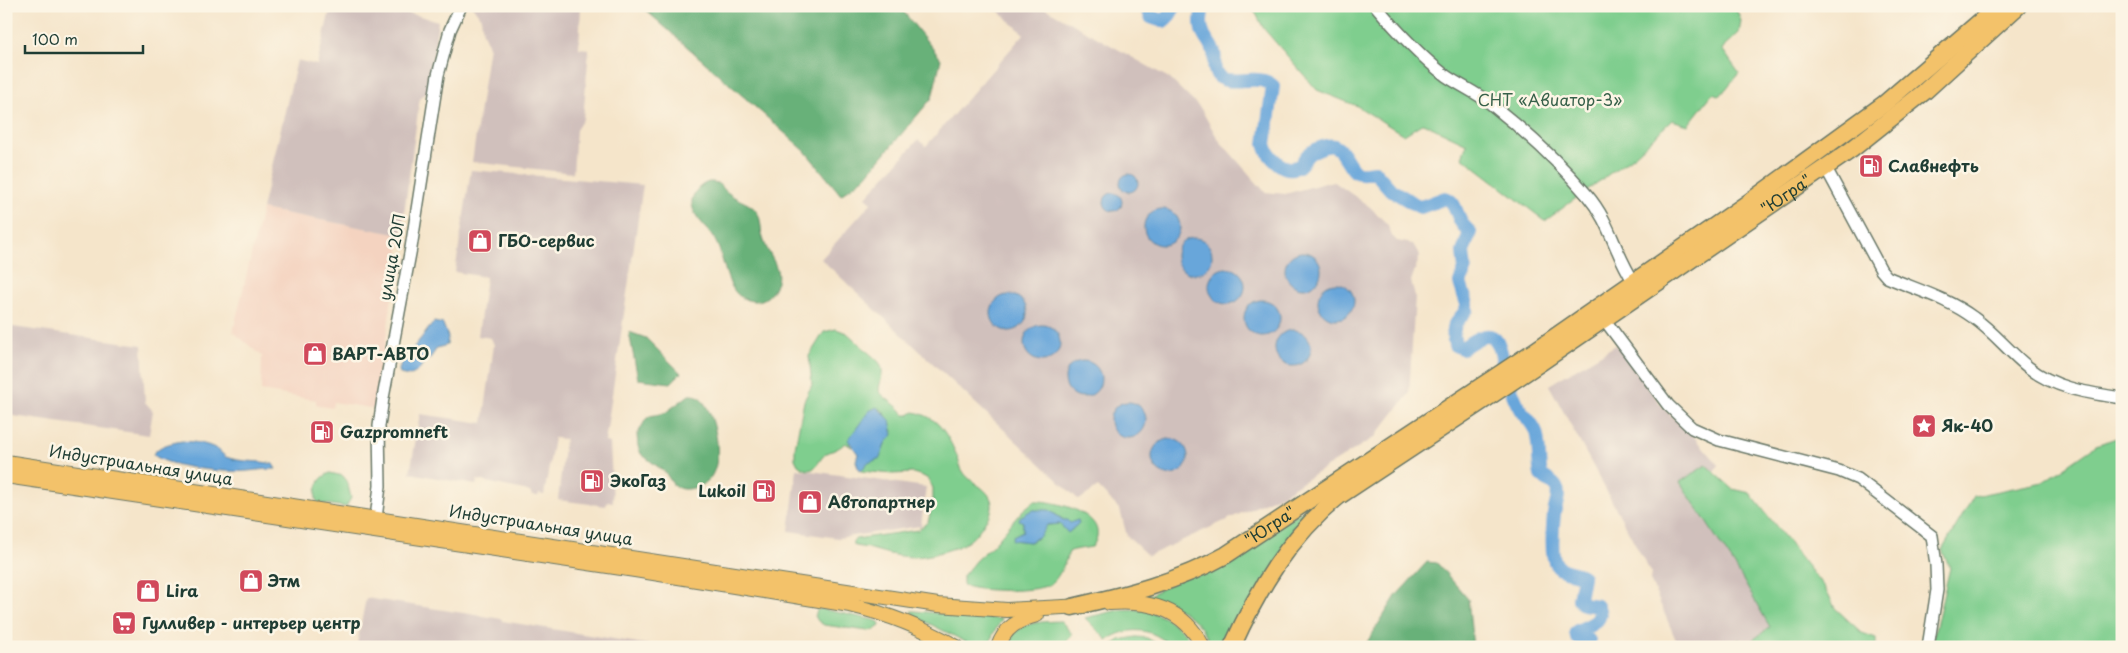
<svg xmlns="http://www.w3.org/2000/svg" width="2128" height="653" font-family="'Playpen Sans',sans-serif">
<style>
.built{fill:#f4d3c0}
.industrial{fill:#d0c0bc}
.green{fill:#7fce8e;stroke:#4f8661;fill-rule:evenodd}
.forest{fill:#67b179;stroke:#437756}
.water{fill:#68a6da;stroke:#447287}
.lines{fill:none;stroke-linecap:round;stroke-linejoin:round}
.river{stroke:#68a6da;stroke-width:14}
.minor-casing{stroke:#6a7868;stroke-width:14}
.major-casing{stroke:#6a7868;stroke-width:16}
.highway-casing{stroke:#6a7868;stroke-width:19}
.minor{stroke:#fff;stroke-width:11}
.major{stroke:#f3c26a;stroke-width:14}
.highway{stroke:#f3c26a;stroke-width:16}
.labels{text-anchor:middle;stroke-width:5;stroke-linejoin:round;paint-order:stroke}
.park-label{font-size:16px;fill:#37614a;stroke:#fcf5e5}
.poi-label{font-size:16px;font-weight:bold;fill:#1f3d34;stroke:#fcf5e5;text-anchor:start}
.street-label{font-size:16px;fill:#1f3d34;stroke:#fcf5e5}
</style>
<rect width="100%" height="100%" fill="#fcf5e5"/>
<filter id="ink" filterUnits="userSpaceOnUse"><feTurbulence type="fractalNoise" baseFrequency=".02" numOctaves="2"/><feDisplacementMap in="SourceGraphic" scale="10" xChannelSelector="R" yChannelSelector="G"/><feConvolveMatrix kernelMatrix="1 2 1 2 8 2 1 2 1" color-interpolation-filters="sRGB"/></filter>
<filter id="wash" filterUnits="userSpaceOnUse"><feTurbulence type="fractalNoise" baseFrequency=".0096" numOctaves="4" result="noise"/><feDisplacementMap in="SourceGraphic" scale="20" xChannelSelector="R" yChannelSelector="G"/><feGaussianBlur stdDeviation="1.12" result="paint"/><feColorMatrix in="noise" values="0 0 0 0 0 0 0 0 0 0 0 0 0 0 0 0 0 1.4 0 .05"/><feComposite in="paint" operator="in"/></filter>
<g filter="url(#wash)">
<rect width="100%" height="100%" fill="#f5e5ca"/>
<path class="built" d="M262,209L401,235L376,409L334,402L332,408L316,405V400L261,391L262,356L233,332Z"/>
<path class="industrial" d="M331,6H383L438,21L428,92L420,97L401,235L262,209L297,60L317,65Z
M472,6H581L579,48L589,49L583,119L576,130L573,173L472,162L489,46L483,33L481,18Z
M993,6H1041L1169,78L1201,109L1218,139L1265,192L1285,194L1333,181L1370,207L1388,225L1390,234L1397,241L1413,244L1420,256L1411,281L1415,297L1409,394L1375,437L1281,495L1148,556L1127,536L1120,510L1098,487L1079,500L821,259L872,202L866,197L918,140L926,146L1024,34Z
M471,170L643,185L605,442L610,443L613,502L607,501L606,506L558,500L565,439L554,438L544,495L539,494L538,496H532L530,492L524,490L477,480L476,485L410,473L420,414L483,423L494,345L491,338L478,336L486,277L455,272Z
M6,326L142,345L145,402L153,411L149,435L6,415Z
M1616,345L1664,409L1696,439L1719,465L1714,472L1705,466L1680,482L1735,566L1770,627L1745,646L1740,639L1728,647H1679L1650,580L1651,573L1549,385Z
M797,469L926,487L921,526L838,538L789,531Z
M366,598L502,619V621L663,647H353L354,644H357Z"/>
<path class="green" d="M1252,6H1735L1741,21L1739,33L1722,49L1739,73L1720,96L1713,93L1688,125L1672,120L1635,155L1545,221L1462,157L1467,144L1423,123L1404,135L1357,106L1317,90L1264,29Z
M836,329L847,333L879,362C886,372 879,381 879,391C885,400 899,405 904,415H909L914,412C939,417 947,434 957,456C959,461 960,468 964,473C971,484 993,489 992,507C992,513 987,518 984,523C972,542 965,545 945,551C914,561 898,557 868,548C863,547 858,547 853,545V541L856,539L918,530L928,522L933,503V488L928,479L923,476L913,473L892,474L861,471L865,464L880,458L886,442L893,432L888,418L881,409C865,418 854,427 849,445L852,447L845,443C839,449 834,450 827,453C817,459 816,479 798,465L795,459V448L804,401L812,385L809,356L824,332Z
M2122,436V647H1931L1950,568L1942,550L1974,496L2043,482L2096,445Z
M1706,465L1733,489L1750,493L1824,587L1835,608L1862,633L1876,638V647H1728L1740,639L1745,646L1770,627L1735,566L1680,482Z
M330,473L343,476L347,481L351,498L346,507L319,503L316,500C315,488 318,478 330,473Z
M1334,494L1226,647H1212C1201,619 1176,604 1148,596Z
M1034,501C1056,500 1115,516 1092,547L1073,550L1069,552C1065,562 1060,576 1052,583C1041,593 976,592 963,585V576L976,560L993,545L1022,511ZM1032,510L1052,512L1070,524L1078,520L1079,523L1068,533L1060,524L1047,525L1040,536L1031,542L1013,540V536L1023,531V522L1026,514Z
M821,609L874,620L879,622L880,626L874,630L868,631L824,625L818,621L815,616L817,610Z
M1119,610C1152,606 1177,620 1196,647H1171C1153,627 1128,626 1107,640L1085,618Z
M911,611H915L1002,619L993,634L989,647H976L914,616Z
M1061,621L1072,634L1062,647H1009C1013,621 1040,622 1061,621Z
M1136,637L1147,638L1162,647H1109L1120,640Z"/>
<path class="forest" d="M641,6H899L941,59L932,98L865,177L841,195L805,151Z
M709,182C712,182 714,182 717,183C722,186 726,192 731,195C739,201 751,203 757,212C762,220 760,231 764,241C769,258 786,271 773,290C769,297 763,301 755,301C725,301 726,260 716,242C710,228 694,220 692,204C691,193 701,184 709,182Z
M629,332L646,338L681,373L671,383L638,379Z
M689,395C694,395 699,395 702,400C719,421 729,483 693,488C686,490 680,489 674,486L665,472L641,454L638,446L637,435L646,419L650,416L665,413Z
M1427,562L1437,563L1468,599L1473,647H1364L1396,596Z"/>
<path class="water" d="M1120 183a9 9 0 1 1 18 0a9 9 0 1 1-18 0Z
M1104 202a9 9 0 1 1 18 0a9 9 0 1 1-18 0Z
M1144 227a18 18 0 1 1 36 0a18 18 0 1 1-36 0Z
M1176 256a18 18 0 1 1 36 0a18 18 0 1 1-36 0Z
M1285 270a18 18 0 1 1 36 0a18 18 0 1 1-36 0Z
M1209 286a18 18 0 1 1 36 0a18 18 0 1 1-36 0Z
M1318 301a18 18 0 1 1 36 0a18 18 0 1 1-36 0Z
M991 313a18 18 0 1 1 36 0a18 18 0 1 1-36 0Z
M1244 318a18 18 0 1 1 36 0a18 18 0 1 1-36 0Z
M434,322L443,324L448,337L447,345L437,348L429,360L424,362C418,372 413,378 400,374L399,370L401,363Z
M1024 343a18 18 0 1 1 36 0a18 18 0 1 1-36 0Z
M1275 348a18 18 0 1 1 36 0a18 18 0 1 1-36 0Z
M1065 379a18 18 0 1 1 36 0a18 18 0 1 1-36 0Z
M1110 420a18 18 0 1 1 36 0a18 18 0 1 1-36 0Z
M877,407L890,420L893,435L886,442L880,458L866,464L863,469L859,471L856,461L858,454L848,440L869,411Z
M1152 457a18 18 0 1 1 36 0a18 18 0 1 1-36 0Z
M182,441C194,442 206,443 217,449C220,451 223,455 226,457C242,463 258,460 273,464L276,469C266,469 258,470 248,471C229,473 166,468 153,454C159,445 172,443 182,441Z
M1032,510H1049L1063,520H1067L1070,523L1078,520L1079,523L1068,533L1060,524L1047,525L1040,536L1030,542L1012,540L1013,536L1023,531V522L1019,520L1020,517Z"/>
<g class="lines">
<path class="river" d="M1147,6L1151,17L1163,21L1169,16L1175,6
M1203,6C1201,17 1199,28 1205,37C1207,41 1211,45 1213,50C1217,57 1212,65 1216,73C1225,90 1259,71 1273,86L1265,144C1268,157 1284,174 1299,166C1303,163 1303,160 1306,157C1310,151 1327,144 1334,146C1346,151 1349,171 1359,173C1364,174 1370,172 1375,172L1391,190L1418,206L1421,207L1445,198C1456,201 1456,214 1461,222C1463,226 1467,229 1470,232L1463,252L1465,269L1460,283L1467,304V309L1455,324L1453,334L1455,345L1462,348C1469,344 1481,334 1490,336C1502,339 1502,364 1506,374C1510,385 1513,397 1519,407C1524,417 1532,421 1536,432C1540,446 1538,461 1541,475C1546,479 1553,482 1556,487C1561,495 1555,505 1554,514C1553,525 1550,555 1556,564C1561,574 1575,570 1583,577L1579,599L1584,604L1597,606C1607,623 1585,626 1576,632L1577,637L1589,641L1590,647"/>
</g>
</g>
<g filter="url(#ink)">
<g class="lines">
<defs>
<path id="minor" d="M1376,6C1397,31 1420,56 1446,76C1461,86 1477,93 1491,104C1525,131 1559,162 1587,195C1611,223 1614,252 1634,282
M1826,168L1881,270L1887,277C1917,290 1947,298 1974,318C1994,332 2009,352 2028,367C2055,389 2089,393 2122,398
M1604,319L1668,405L1692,428L1719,440L1839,471L1858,479L1932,536L1936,565L1937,590L1928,647
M376,518L380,486L379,426L383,398L411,248L438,75L450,30L461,6"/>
<path id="major" d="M6,462L938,605L1007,610L1083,606
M6,476L635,570L850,605C888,614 923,628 957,647
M1109,603C1149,600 1184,608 1203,647
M998,647C1005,627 1018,620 1037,615"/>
<g id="highway">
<path id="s1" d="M1072,607C1125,595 1178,582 1226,555L1533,352L1749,202L1884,104L1998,6"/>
<path id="s2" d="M1232,647C1258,589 1289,537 1339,496L1540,363L1851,150L1924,92L2018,6"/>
</g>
</defs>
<use href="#minor" class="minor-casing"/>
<use href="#major" class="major-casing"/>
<use href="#highway" class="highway-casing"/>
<use href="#minor" class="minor"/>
<use href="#major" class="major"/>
<use href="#highway" class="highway"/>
</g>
</g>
<defs>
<symbol id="fuel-square" viewBox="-11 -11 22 22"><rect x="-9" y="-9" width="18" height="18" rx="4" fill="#d1495b" stroke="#fcf5e5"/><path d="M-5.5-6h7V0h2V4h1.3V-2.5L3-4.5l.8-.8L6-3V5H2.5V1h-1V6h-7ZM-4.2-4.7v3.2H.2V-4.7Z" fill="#fff"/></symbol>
<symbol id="shop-square" viewBox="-11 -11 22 22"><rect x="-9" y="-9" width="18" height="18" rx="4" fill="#d1495b" stroke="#fcf5e5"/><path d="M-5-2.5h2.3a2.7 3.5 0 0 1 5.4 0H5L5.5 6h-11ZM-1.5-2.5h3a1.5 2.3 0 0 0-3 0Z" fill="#fff"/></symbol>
<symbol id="sight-square" viewBox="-11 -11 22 22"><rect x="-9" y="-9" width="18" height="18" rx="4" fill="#d1495b" stroke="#fcf5e5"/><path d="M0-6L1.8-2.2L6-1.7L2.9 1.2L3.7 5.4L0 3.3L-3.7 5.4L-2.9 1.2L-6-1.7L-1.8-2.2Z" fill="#fff"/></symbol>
<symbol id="supermarket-square" viewBox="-11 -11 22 22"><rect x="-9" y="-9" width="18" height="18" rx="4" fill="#d1495b" stroke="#fcf5e5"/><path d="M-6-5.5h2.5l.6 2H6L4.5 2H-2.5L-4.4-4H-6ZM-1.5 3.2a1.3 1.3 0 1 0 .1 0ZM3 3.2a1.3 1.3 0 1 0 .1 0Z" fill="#fff"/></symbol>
</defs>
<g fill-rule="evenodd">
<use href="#fuel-square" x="1857" y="152" width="28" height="28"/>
<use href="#shop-square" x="466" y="227" width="28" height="28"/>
<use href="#shop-square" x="301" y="340" width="28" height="28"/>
<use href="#sight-square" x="1910" y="412" width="28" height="28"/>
<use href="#fuel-square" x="308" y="418" width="28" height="28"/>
<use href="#fuel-square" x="578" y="467" width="28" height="28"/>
<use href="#fuel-square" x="750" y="477" width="28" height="28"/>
<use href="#shop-square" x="796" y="488" width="28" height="28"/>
<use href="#shop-square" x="237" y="567" width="28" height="28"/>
<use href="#shop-square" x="134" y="577" width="28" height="28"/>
<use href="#supermarket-square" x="110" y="609" width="28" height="28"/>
</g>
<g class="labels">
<g class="park-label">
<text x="1550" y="106">СНТ «Авиатор-3»</text>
</g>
<g class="poi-label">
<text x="1888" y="172">Славнефть</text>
<text x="498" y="247">ГБО-сервис</text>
<text x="332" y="360">ВАРТ-АВТО</text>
<text x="1942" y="432">Як-40</text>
<text x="340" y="438">Gazpromneft</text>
<text x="610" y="487">ЭкоГаз</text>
<text x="746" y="497" text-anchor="end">Lukoil</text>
<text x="828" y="508">Автопартнер</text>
<text x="268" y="587">Этм</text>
<text x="166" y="597">Lira</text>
<text x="142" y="629">Гулливер - интерьер центр</text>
</g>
<g class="street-label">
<text dy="6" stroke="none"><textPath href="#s2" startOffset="726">"Югра"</textPath></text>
<text transform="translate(392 257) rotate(-80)" y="6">улица 20П</text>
<text transform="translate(141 465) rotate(9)" y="6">Индустриальная улица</text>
<text transform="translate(541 525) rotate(9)" y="6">Индустриальная улица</text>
<text dy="6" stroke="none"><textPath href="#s1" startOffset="216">"Югра"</textPath></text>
</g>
</g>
<rect width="2128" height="653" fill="none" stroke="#fcf5e5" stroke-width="25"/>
<path d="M25 45v8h118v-8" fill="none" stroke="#1f3d34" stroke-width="2.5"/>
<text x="32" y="45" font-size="15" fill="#1f3d34" stroke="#fcf5e5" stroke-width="4" paint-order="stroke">100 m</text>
</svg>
